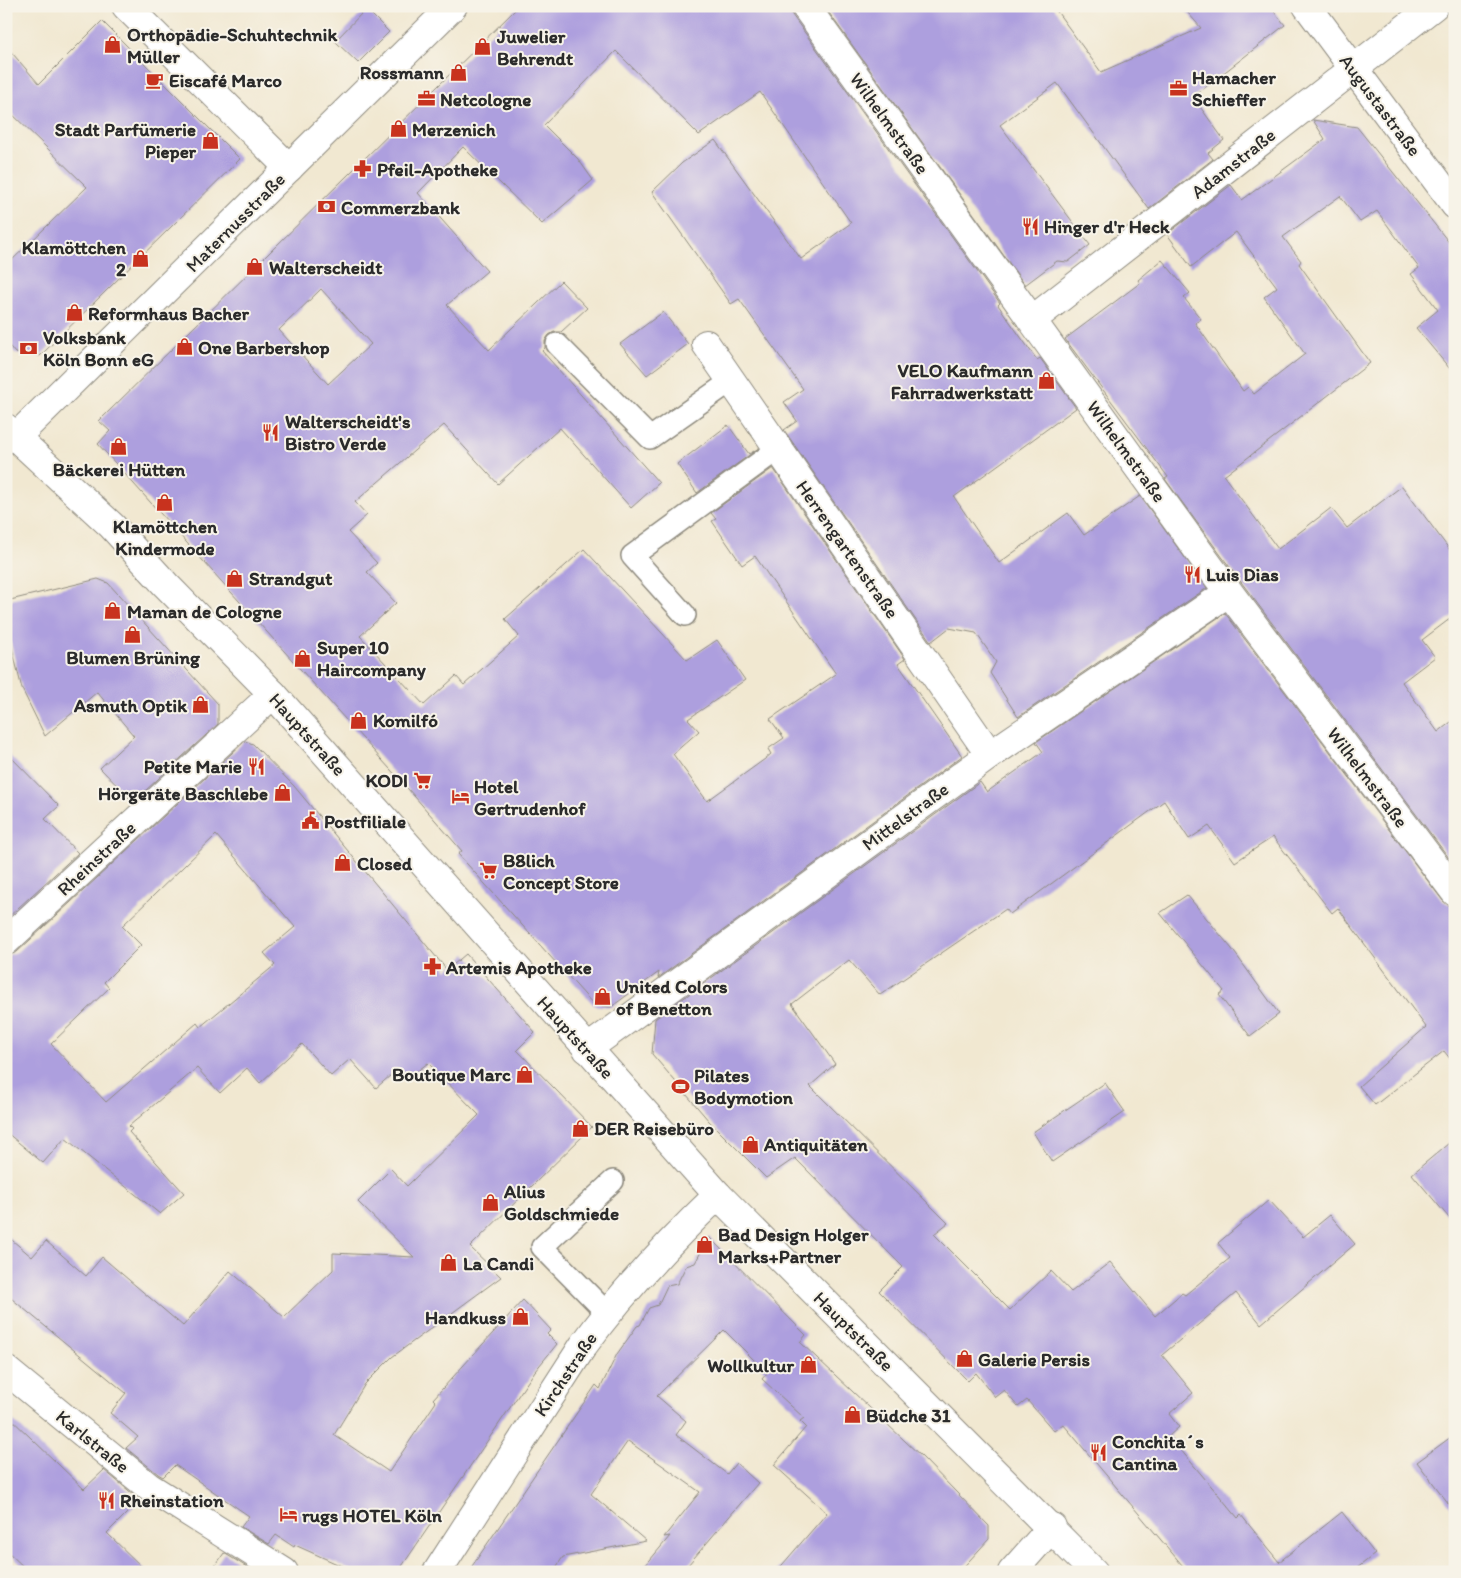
<svg xmlns="http://www.w3.org/2000/svg" width="1461" height="1578" font-family="Itim,sans-serif">
<style>
.building{fill:#ad9fde;fill-rule:evenodd}
.lines{fill:none;stroke-linecap:round;stroke-linejoin:round}
.lane-casing{stroke:#8e8a7e;stroke-width:24}
.street-casing{stroke:#8e8a7e;stroke-width:30}
.secondary-casing{stroke:#8e8a7e;stroke-width:30}
.lane{stroke:#fff;stroke-width:21}
.street{stroke:#fff;stroke-width:28}
.secondary{stroke:#fff;stroke-width:28}
.labels{text-anchor:middle;stroke-width:4;stroke-linejoin:round;paint-order:stroke}
.poi-label{font-size:19px;font-weight:bold;fill:#2b2b2b;stroke:#f7f3e8;text-anchor:start}
.street-label{font-size:19px;fill:#2b2b2b;stroke:#f7f3e8}
</style>
<rect width="100%" height="100%" fill="#f7f3e8"/>
<filter id="ink" filterUnits="userSpaceOnUse"><feTurbulence type="fractalNoise" baseFrequency=".02" numOctaves="2"/><feDisplacementMap in="SourceGraphic" scale="10" xChannelSelector="R" yChannelSelector="G"/><feConvolveMatrix kernelMatrix="1 2 1 2 8 2 1 2 1" color-interpolation-filters="sRGB"/></filter>
<filter id="wash" filterUnits="userSpaceOnUse"><feTurbulence type="fractalNoise" baseFrequency=".0096" numOctaves="4" result="noise"/><feDisplacementMap in="SourceGraphic" scale="20" xChannelSelector="R" yChannelSelector="G"/><feGaussianBlur stdDeviation="1.12" result="paint"/><feColorMatrix in="noise" values="0 0 0 0 0 0 0 0 0 0 0 0 0 0 0 0 0 1.4 0 .05"/><feComposite in="paint" operator="in"/></filter>
<g filter="url(#wash)">
<rect width="100%" height="100%" fill="#f1e8d1"/>
<g id="blocks">
<path class="building" d="M519,6H790L792,15L1000,303L998,305L1037,360L1040,358L1076,408L954,497L999,563L1068,513L1084,535L1140,496L1207,588L1018,717L990,673L996,662L976,633L949,628L931,642L784,430L797,421L784,402L803,389L739,299L731,304L652,192L682,163L715,140L801,259L851,223L760,92L699,135L616,51L544,125L578,159L593,180L542,224L463,147L418,193L487,271L447,305L489,350L561,281L587,308L561,332H554L549,335L545,341V348L542,351L659,483L631,508L560,428L498,484L444,425L355,502L367,515L348,532L377,563L367,572L396,603L360,636L424,705L456,676L464,685L519,636L505,619L584,549L687,660L717,640L745,680L688,719L699,731L673,754L707,801L765,759L771,754L768,749L784,738L770,719L836,674L755,556L742,565L712,521L716,519L711,513L773,468L905,659L898,664L962,756L658,978L659,972L611,1007L594,1005L458,854L462,851L408,789L98,444L110,431L99,421ZM321,289L371,344L328,384L279,330Z
M824,6H1053L1101,72L1201,28L1182,6H1270L1285,25L1193,97L1224,140L1208,153L1213,159L1149,209L1057,83L1000,125L1090,245L1068,262L1057,261L1025,285Z
M366,9L389,32L358,63L335,41Z
M102,21L240,159L40,356L15,353L6,342V266L87,187L6,108V46L39,84Z
M1313,120L1357,127L1455,250V375L1416,328L1438,310L1411,274L1419,268L1377,211L1360,222L1340,196L1283,237L1301,261L1299,264L1370,363L1224,476L1278,549L1331,508L1347,528L1402,486L1455,557V615L1422,640L1435,657L1402,682L1438,732L1455,719V866L1223,558L1165,479L1168,477L1065,339L1140,283L1138,280L1162,260L1190,293L1184,298L1201,319L1195,323L1243,391L1248,387L1254,394L1305,354L1264,297L1277,287L1236,232L1191,267L1167,234L1231,185L1242,200L1325,139Z
M663,312L688,344L647,375L620,344Z
M728,425L749,454L759,448L697,493L677,464Z
M98,579L108,583L218,704V724L133,802L100,768L134,736L97,692L45,736L22,689L6,623V601Z
M1225,613L1443,901L1455,907V1065L1444,1051L1375,1105L1359,1086L1426,1027L1338,908L1332,913L1273,837L1235,862L1209,826L1189,839L1164,801L1010,914L1006,909L880,995L849,960L792,1004L835,1064L810,1086L948,1223L934,1234L1010,1310L1051,1271L1071,1292L1110,1262L1155,1316L1182,1293L1185,1295L1230,1258L1218,1243L1269,1200L1303,1237L1330,1215L1355,1244L1261,1324L1236,1293L1162,1355L1193,1393L1169,1414L1179,1427L1169,1436L1238,1518L1241,1515L1279,1562L1342,1512L1375,1554L1352,1572H1188L1063,1424L1054,1431L1027,1400L1018,1407L1004,1390L995,1397L976,1373L968,1381L879,1291L903,1267L795,1158L766,1178L709,1121L652,1054L655,1019L980,782L987,792L1043,752L1036,742Z
M245,741L253,744L294,786L447,970L466,954L535,1032L517,1050L592,1127L470,1247L501,1277L392,1357L365,1384L334,1435L389,1472L436,1402L433,1399L523,1300L551,1330L547,1334L557,1344L535,1371L398,1572H355L295,1545L294,1547L276,1535L269,1544L241,1527L249,1516L175,1465L163,1477L158,1474L126,1448L138,1437L110,1413L126,1393L6,1294V1235L32,1257L46,1241L86,1276L102,1257L183,1326L230,1271L284,1317L333,1270V1253L414,1257L358,1202L391,1169L407,1186L479,1115L428,1063L407,1079L398,1069L376,1088L350,1059L331,1076L302,1044L260,1083L247,1068L220,1093L197,1068L129,1126L132,1129L129,1132L184,1193L160,1214L65,1138L43,1163L6,1132V956L17,952ZM216,835L295,927L264,953L275,965L200,1027L197,1023L106,1102L51,1044L109,988L104,982L141,945L122,926Z
M6,752L59,806L45,819L78,853L6,919Z
M1187,895L1232,949L1279,1014L1250,1036L1219,995L1224,991L1160,913Z
M1105,1083L1125,1112L1052,1162L1033,1132Z
M1455,1138V1225L1412,1174Z
M709,1237L806,1335L800,1342L922,1457L989,1526V1539L959,1572H776L827,1513L774,1465L806,1427L800,1421L804,1418L762,1379L767,1373L724,1330L657,1396L686,1421L676,1435L727,1474L736,1463L758,1483L682,1572H640L670,1536L664,1537L700,1492L628,1441L591,1494L646,1541L563,1557L553,1572H468L596,1385L600,1389L617,1354L637,1326L640,1325L649,1308L658,1305L667,1286L677,1284L686,1266L695,1263Z
M6,1414L84,1489L104,1470L140,1500L107,1533L147,1572H29L6,1550Z
M1455,1434V1512L1417,1462Z
M224,1553L250,1569L247,1572H211Z"/>
</g>
</g>
<g filter="url(#ink)">
<use href="#blocks" fill-opacity="0" stroke="#8e8a7e" stroke-width="1"/>
<g class="lines">
<defs>
<path id="lane" d="M557,344L650,438L731,381
M685,615L632,556L778,449
M607,1313L542,1247L613,1181"/>
<path id="street" d="M126,6L289,168
M805,6L1210,567L1455,892
M1307,6L1455,205
M1032,320L1434,6
M706,344L990,755
M6,941L273,694
M587,1049L990,755L1229,592
M6,1370L149,1487L284,1572
M437,1572L583,1346C623,1291 669,1242 718,1195
M1012,1572L1052,1527"/>
<path id="secondary" d="M6,428L112,526L166,585L273,694L718,1195L1094,1572
M17,436L453,6"/>
</defs>
<use href="#lane" class="lane-casing"/>
<use href="#street" class="street-casing"/>
<use href="#secondary" class="secondary-casing"/>
<use href="#lane" class="lane"/>
<use href="#street" class="street"/>
<use href="#secondary" class="secondary"/>
</g>
</g>
<defs>
<symbol id="shop-bare" viewBox="-9 -9 18 18"><path d="M-5-2.5h2.3a2.7 3.5 0 0 1 5.4 0H5L5.5 6h-11ZM-1.5-2.5h3a1.5 2.3 0 0 0-3 0Z" fill="#c8321e" stroke="#f7f3e8" stroke-width="2.5" paint-order="stroke"/></symbol>
<symbol id="cafe-bare" viewBox="-9 -9 18 18"><path d="M-5.5-4.5H6V0H3Q3 3.5 0 3.5H-2.5Q-5.5 3.5-5.5 0ZM3-3.2v2h1.7v-2ZM-6 4.5H4V6H-6Z" fill="#c8321e" stroke="#f7f3e8" stroke-width="2.5" paint-order="stroke"/></symbol>
<symbol id="office-bare" viewBox="-9 -9 18 18"><path d="M-6-3h4V-5.5h4V-3h4V5H-6ZM-1-4.5V-3h2v-1.5ZM-6 0V1H6V0Z" fill="#c8321e" stroke="#f7f3e8" stroke-width="2.5" paint-order="stroke"/></symbol>
<symbol id="pharmacy-bare" viewBox="-9 -9 18 18"><path d="M-2-6h4v4h4v4h-4v4h-4v-4h-4v-4h4Z" fill="#c8321e" stroke="#f7f3e8" stroke-width="2.5" paint-order="stroke"/></symbol>
<symbol id="bank-bare" viewBox="-9 -9 18 18"><path d="M-6-4H6V4H-6ZM0-2.3a2.3 2.3 0 1 0 0 4.6a2.3 2.3 0 1 0 0-4.6Z" fill="#c8321e" stroke="#f7f3e8" stroke-width="2.5" paint-order="stroke"/></symbol>
<symbol id="restaurant-bare" viewBox="-9 -9 18 18"><path d="M-5-6h1v4h1v-4h1v4h1v-4h1v5L-1.5 .5V6h-2V.5L-5-1ZM5-6V6H3V1.5H1.5Q1.5-4 5-6Z" fill="#c8321e" stroke="#f7f3e8" stroke-width="2.5" paint-order="stroke"/></symbol>
<symbol id="supermarket-bare" viewBox="-9 -9 18 18"><path d="M-6-5.5h2.5l.6 2H6L4.5 2H-2.5L-4.4-4H-6ZM-1.5 3.2a1.3 1.3 0 1 0 .1 0ZM3 3.2a1.3 1.3 0 1 0 .1 0Z" fill="#c8321e" stroke="#f7f3e8" stroke-width="2.5" paint-order="stroke"/></symbol>
<symbol id="hotel-bare" viewBox="-9 -9 18 18"><path d="M-6-4.5h1.5V1H6V5H4.5V3h-9V5H-6ZM-4 0a1.8 1.8 0 1 1 3.6 0ZM.5 0V-2.5h3Q6-2.5 6 0Z" fill="#c8321e" stroke="#f7f3e8" stroke-width="2.5" paint-order="stroke"/></symbol>
<symbol id="civic-bare" viewBox="-9 -9 18 18"><path d="M-.6-6.5H3V-4.5H.6V-3L4-1V1h2V6H-6V1h2V-1L-.6-3ZM-1.2 2.5V6h2.4V2.5Z" fill="#c8321e" stroke="#f7f3e8" stroke-width="2.5" paint-order="stroke"/></symbol>
<symbol id="stadium-bare" viewBox="-9 -9 18 18"><path d="M0-5a6.5 5 0 1 0 0 10a6.5 5 0 1 0 0-10ZM-3.5-1.8h7v3.6h-7Z" fill="#c8321e" stroke="#f7f3e8" stroke-width="2.5" paint-order="stroke"/></symbol>
</defs>
<g fill-rule="evenodd">
<use href="#shop-bare" x="100" y="32" width="25" height="25"/>
<use href="#shop-bare" x="470" y="34" width="25" height="25"/>
<use href="#shop-bare" x="446" y="60" width="25" height="25"/>
<use href="#cafe-bare" x="142" y="68" width="25" height="25"/>
<use href="#office-bare" x="1166" y="76" width="25" height="25"/>
<use href="#office-bare" x="414" y="86" width="25" height="25"/>
<use href="#shop-bare" x="386" y="116" width="25" height="25"/>
<use href="#shop-bare" x="198" y="128" width="25" height="25"/>
<use href="#pharmacy-bare" x="350" y="156" width="25" height="25"/>
<use href="#bank-bare" x="314" y="194" width="25" height="25"/>
<use href="#restaurant-bare" x="1018" y="214" width="25" height="25"/>
<use href="#shop-bare" x="128" y="246" width="25" height="25"/>
<use href="#shop-bare" x="242" y="254" width="25" height="25"/>
<use href="#shop-bare" x="62" y="300" width="25" height="25"/>
<use href="#shop-bare" x="172" y="334" width="25" height="25"/>
<use href="#bank-bare" x="16" y="336" width="25" height="25"/>
<use href="#shop-bare" x="1034" y="368" width="25" height="25"/>
<use href="#restaurant-bare" x="258" y="420" width="25" height="25"/>
<use href="#shop-bare" x="106" y="434" width="25" height="25"/>
<use href="#shop-bare" x="152" y="490" width="25" height="25"/>
<use href="#restaurant-bare" x="1180" y="562" width="25" height="25"/>
<use href="#shop-bare" x="222" y="566" width="25" height="25"/>
<use href="#shop-bare" x="100" y="598" width="25" height="25"/>
<use href="#shop-bare" x="120" y="622" width="25" height="25"/>
<use href="#shop-bare" x="290" y="646" width="25" height="25"/>
<use href="#shop-bare" x="188" y="692" width="25" height="25"/>
<use href="#shop-bare" x="346" y="708" width="25" height="25"/>
<use href="#restaurant-bare" x="244" y="754" width="25" height="25"/>
<use href="#supermarket-bare" x="410" y="768" width="25" height="25"/>
<use href="#shop-bare" x="270" y="780" width="25" height="25"/>
<use href="#hotel-bare" x="448" y="784" width="25" height="25"/>
<use href="#civic-bare" x="298" y="808" width="25" height="25"/>
<use href="#shop-bare" x="330" y="850" width="25" height="25"/>
<use href="#supermarket-bare" x="476" y="858" width="25" height="25"/>
<use href="#pharmacy-bare" x="420" y="954" width="25" height="25"/>
<use href="#shop-bare" x="590" y="984" width="25" height="25"/>
<use href="#shop-bare" x="512" y="1062" width="25" height="25"/>
<use href="#stadium-bare" x="668" y="1074" width="25" height="25"/>
<use href="#shop-bare" x="568" y="1116" width="25" height="25"/>
<use href="#shop-bare" x="738" y="1132" width="25" height="25"/>
<use href="#shop-bare" x="478" y="1190" width="25" height="25"/>
<use href="#shop-bare" x="692" y="1232" width="25" height="25"/>
<use href="#shop-bare" x="436" y="1250" width="25" height="25"/>
<use href="#shop-bare" x="508" y="1304" width="25" height="25"/>
<use href="#shop-bare" x="952" y="1346" width="25" height="25"/>
<use href="#shop-bare" x="796" y="1352" width="25" height="25"/>
<use href="#shop-bare" x="840" y="1402" width="25" height="25"/>
<use href="#restaurant-bare" x="1086" y="1440" width="25" height="25"/>
<use href="#restaurant-bare" x="94" y="1488" width="25" height="25"/>
<use href="#hotel-bare" x="276" y="1502" width="25" height="25"/>
</g>
<g class="labels">
<g class="poi-label">
<text x="127" y="41">Orthopädie-Schuhtechnik<tspan x="127" dy="22">Müller</tspan></text>
<text x="497" y="43">Juwelier<tspan x="497" dy="22">Behrendt</tspan></text>
<text x="444" y="79" text-anchor="end">Rossmann</text>
<text x="1192" y="84">Hamacher<tspan x="1192" dy="22">Schieffer</tspan></text>
<text x="169" y="87">Eiscafé Marco</text>
<text x="440" y="106">Netcologne</text>
<text x="196" y="136" text-anchor="end">Stadt Parfümerie<tspan x="196" dy="22">Pieper</tspan></text>
<text x="412" y="136">Merzenich</text>
<text x="377" y="176">Pfeil-Apotheke</text>
<text x="341" y="214">Commerzbank</text>
<text x="1044" y="233">Hinger d'r Heck</text>
<text x="126" y="254" text-anchor="end">Klamöttchen<tspan x="126" dy="22">2</tspan></text>
<text x="269" y="274">Walterscheidt</text>
<text x="88" y="320">Reformhaus Bacher</text>
<text x="43" y="344">Volksbank<tspan x="43" dy="22">Köln Bonn eG</tspan></text>
<text x="198" y="354">One Barbershop</text>
<text x="1033" y="377" text-anchor="end">VELO Kaufmann<tspan x="1033" dy="22">Fahrradwerkstatt</tspan></text>
<text x="285" y="428">Walterscheidt's<tspan x="285" dy="22">Bistro Verde</tspan></text>
<text x="119" y="476" text-anchor="middle">Bäckerei Hütten</text>
<text x="165" y="533" text-anchor="middle">Klamöttchen<tspan x="165" dy="22">Kindermode</tspan></text>
<text x="1206" y="581">Luis Dias</text>
<text x="249" y="585">Strandgut</text>
<text x="127" y="618">Maman de Cologne</text>
<text x="317" y="654">Super 10<tspan x="317" dy="22">Haircompany</tspan></text>
<text x="133" y="664" text-anchor="middle">Blumen Brüning</text>
<text x="187" y="712" text-anchor="end">Asmuth Optik</text>
<text x="373" y="727">Komilfó</text>
<text x="242" y="773" text-anchor="end">Petite Marie</text>
<text x="408" y="787" text-anchor="end">KODI</text>
<text x="474" y="793">Hotel<tspan x="474" dy="22">Gertrudenhof</tspan></text>
<text x="268" y="800" text-anchor="end">Hörgeräte Baschlebe</text>
<text x="324" y="828">Postfiliale</text>
<text x="503" y="867">B8lich<tspan x="503" dy="22">Concept Store</tspan></text>
<text x="357" y="870">Closed</text>
<text x="446" y="974">Artemis Apotheke</text>
<text x="616" y="993">United Colors<tspan x="616" dy="22">of Benetton</tspan></text>
<text x="511" y="1081" text-anchor="end">Boutique Marc</text>
<text x="694" y="1082">Pilates<tspan x="694" dy="22">Bodymotion</tspan></text>
<text x="594" y="1135">DER Reisebüro</text>
<text x="764" y="1151">Antiquitäten</text>
<text x="504" y="1198">Alius<tspan x="504" dy="22">Goldschmiede</tspan></text>
<text x="718" y="1241">Bad Design Holger<tspan x="718" dy="22">Marks+Partner</tspan></text>
<text x="463" y="1270">La Candi</text>
<text x="506" y="1324" text-anchor="end">Handkuss</text>
<text x="978" y="1366">Galerie Persis</text>
<text x="794" y="1372" text-anchor="end">Wollkultur</text>
<text x="866" y="1422">Büdche 31</text>
<text x="1112" y="1448">Conchita´s<tspan x="1112" dy="22">Cantina</tspan></text>
<text x="120" y="1507">Rheinstation</text>
<text x="302" y="1522">rugs HOTEL Köln</text>
</g>
<g class="street-label">
<text transform="translate(1381 105) rotate(53)" y="7">Augustastraße</text>
<text transform="translate(890 123) rotate(54)" y="7">Wilhelmstraße</text>
<text transform="translate(1233 163) rotate(-38)" y="7">Adamstraße</text>
<text transform="translate(235 222) rotate(-45)" y="7">Maternusstraße</text>
<text transform="translate(1127 451) rotate(54)" y="7">Wilhelmstraße</text>
<text transform="translate(848 549) rotate(55)" y="7">Herrengartenstraße</text>
<text transform="translate(308 734) rotate(48)" y="7">Hauptstraße</text>
<text transform="translate(1368 777) rotate(53)" y="7">Wilhelmstraße</text>
<text transform="translate(905 816) rotate(-36)" y="7">Mittelstraße</text>
<text transform="translate(96 858) rotate(-43)" y="7">Rheinstraße</text>
<text transform="translate(576 1037) rotate(48)" y="7">Hauptstraße</text>
<text transform="translate(854 1331) rotate(45)" y="7">Hauptstraße</text>
<text transform="translate(565 1374) rotate(-56)" y="7">Kirchstraße</text>
<text transform="translate(93 1441) rotate(39)" y="7">Karlstraße</text>
</g>
</g>
<rect width="1461" height="1578" fill="none" stroke="#f7f3e8" stroke-width="25"/>
</svg>
